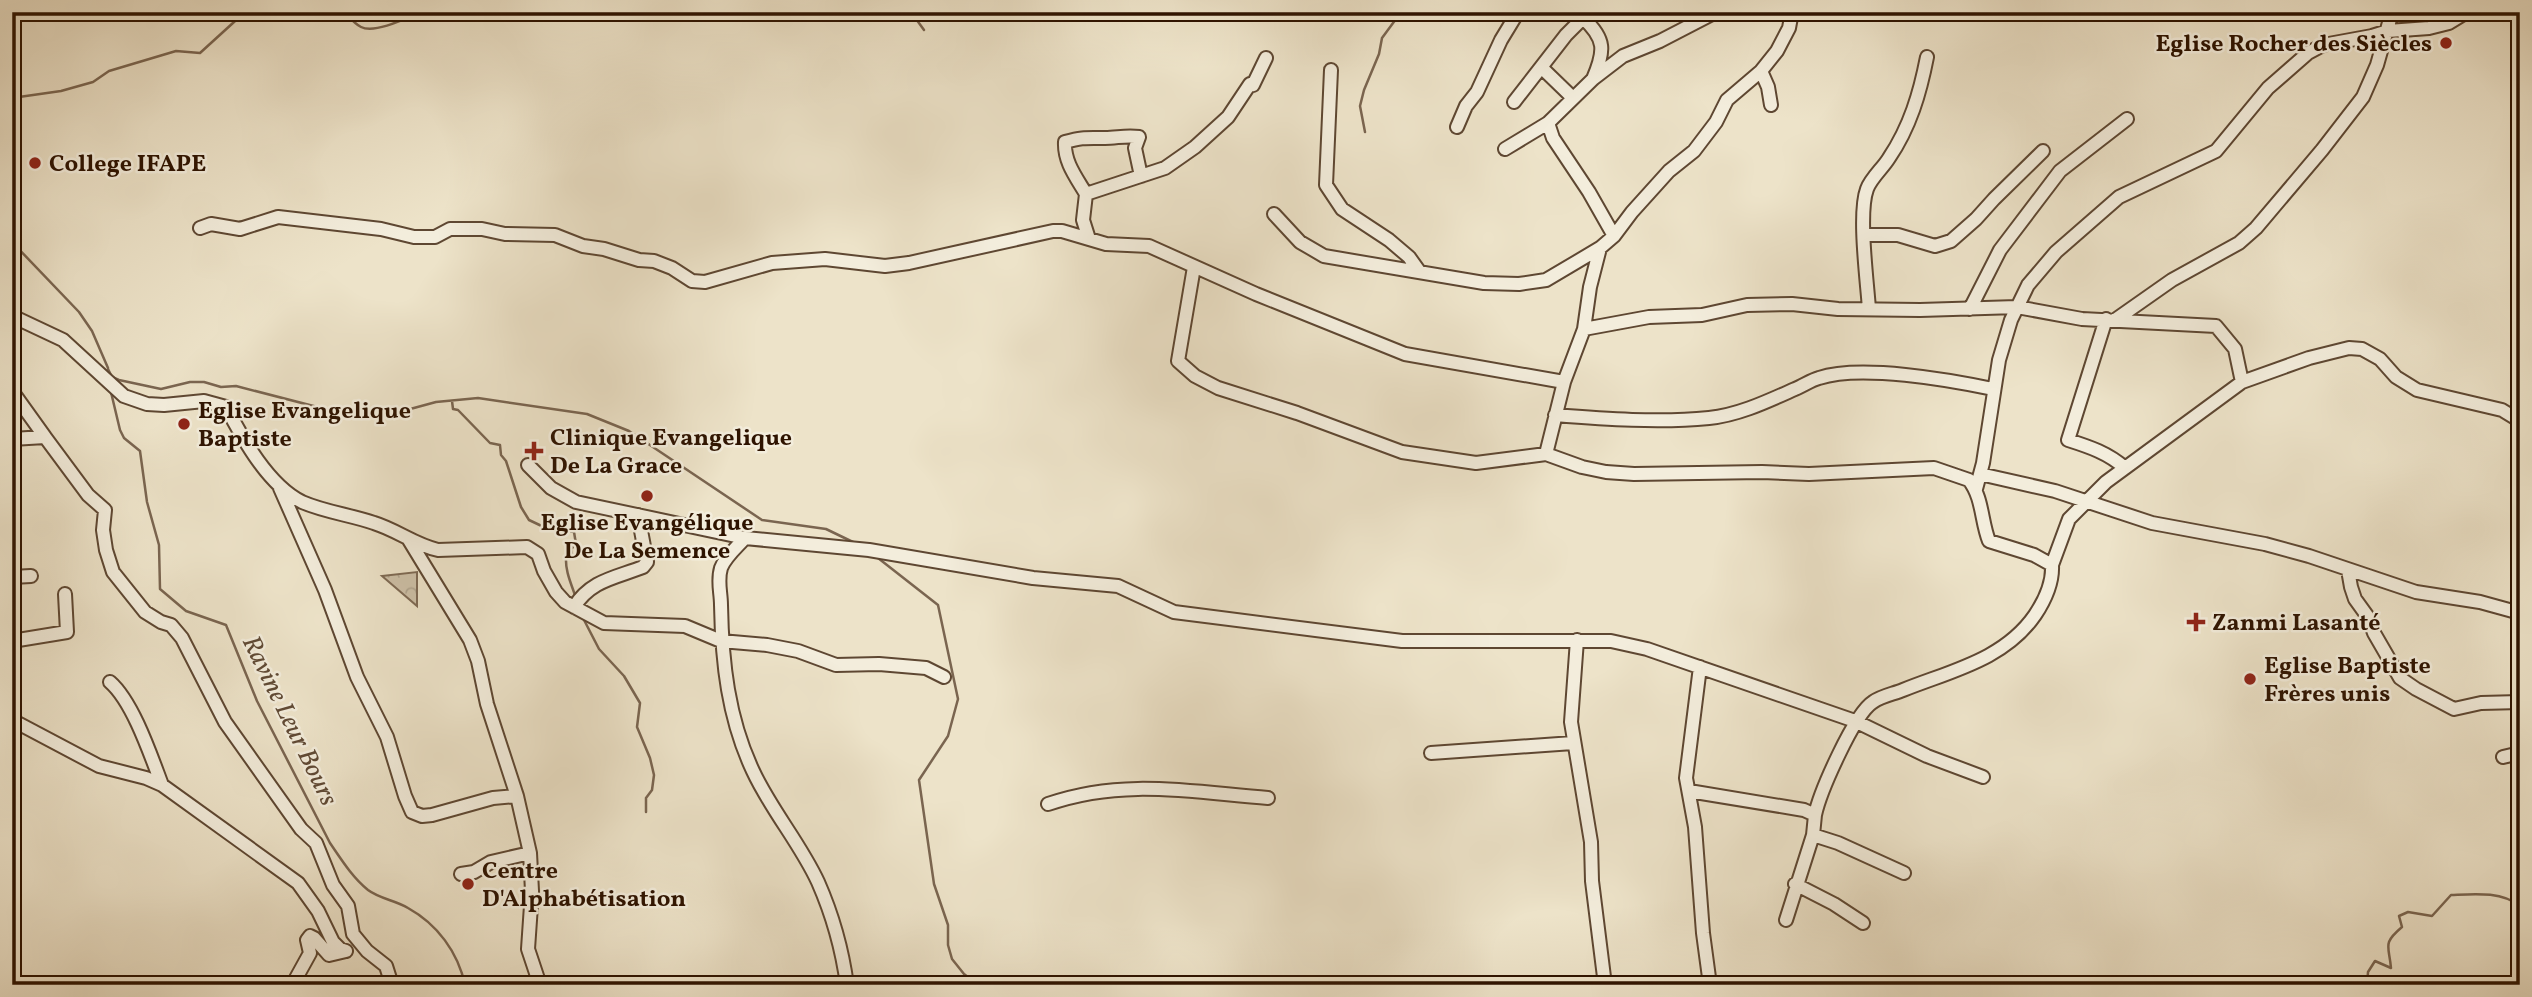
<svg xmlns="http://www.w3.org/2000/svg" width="2532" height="997" font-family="Vollkorn,serif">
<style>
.park{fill:url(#park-crowns);stroke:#7e6a54;stroke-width:2}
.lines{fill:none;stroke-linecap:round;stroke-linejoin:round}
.stream{stroke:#7a6550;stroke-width:2.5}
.minor-casing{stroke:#5e4732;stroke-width:16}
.minor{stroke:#f3eddc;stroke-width:12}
.poi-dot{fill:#8f2418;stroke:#f3eddc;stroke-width:2.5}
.labels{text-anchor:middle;stroke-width:5;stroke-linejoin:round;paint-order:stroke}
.poi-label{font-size:24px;font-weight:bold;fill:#2e1300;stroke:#f3eddc;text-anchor:start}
.water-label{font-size:26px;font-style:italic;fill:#604a35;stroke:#f3eddc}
</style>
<defs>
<pattern id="park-crowns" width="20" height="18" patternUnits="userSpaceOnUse" patternTransform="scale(1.75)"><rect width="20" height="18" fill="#cdc0a7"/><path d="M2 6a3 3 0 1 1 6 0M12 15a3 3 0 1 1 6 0" fill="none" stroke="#b0a48e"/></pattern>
</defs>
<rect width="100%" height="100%" fill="#ede3c9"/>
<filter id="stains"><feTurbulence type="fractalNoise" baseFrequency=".00286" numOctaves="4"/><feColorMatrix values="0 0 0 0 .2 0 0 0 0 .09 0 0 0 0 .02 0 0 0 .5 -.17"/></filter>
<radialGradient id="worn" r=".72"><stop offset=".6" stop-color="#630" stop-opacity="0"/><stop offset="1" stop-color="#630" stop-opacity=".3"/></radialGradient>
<path class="park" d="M417,572V606L382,576Z"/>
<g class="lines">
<path class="stream" d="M344,12C349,17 355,24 361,27C375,34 407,18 421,12
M911,12L924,30
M12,98L61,91L93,82L109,71L176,51L200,53L245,12
M1365,132L1360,106L1364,90L1379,54L1382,38L1396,19L1397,12
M12,242L79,312L92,331L108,368
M108,369L112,377L119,380L161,389L190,382H204L221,387L236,386L356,417L377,418L436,402L478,398L587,414L629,431L762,520L826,529L855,543
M110,388L120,430L124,438L140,451L147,502L159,545L160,589L186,611L226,625L257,701L330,843C341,859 352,877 368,890C380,899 395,900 408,908C437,924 458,952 465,985
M452,401L453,409L458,410L490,443L500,445L501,455L506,461L521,507L529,520L548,529L574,532L576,544L571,549L572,554L566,555C565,570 570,581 575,595
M878,558L938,605L958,699L948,736L919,780L934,884L948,925V945L952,959L964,974L978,985
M583,618L599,649L624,676L640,703L637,727L650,758L654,775L652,790L646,798V812
M2367,985L2368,972L2375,961L2391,968C2389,945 2382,944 2402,927L2399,916L2408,912L2432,916L2451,895C2474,894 2501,891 2520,906"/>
<defs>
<path id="minor" d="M1583,18C1606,39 1605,51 1593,79
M1542,68L1573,98
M1331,70L1326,185L1342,209L1389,240L1409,257L1419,271
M1761,71L1768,87L1771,105
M1514,102L1566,35L1583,18L1580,12
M1548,123L1553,138L1589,192L1614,236
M1457,127L1466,106L1477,92L1501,40L1518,12
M1505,149L1548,123L1593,79L1623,56L1660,41L1716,12
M1086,194C1076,177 1064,162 1065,142C1083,137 1086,138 1105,138C1117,138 1126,135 1139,137L1135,148L1141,176
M1274,214L1300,242L1324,256L1484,283L1519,284L1546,280L1600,248
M200,228L211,224L240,229L278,217L381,229L414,237H435L450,229H482L505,234L555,235L583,246L604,249L639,260L654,261L672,268L692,281L705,282L772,263L825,259L885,266L909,263L1053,231H1062L1106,244L1149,246L1256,294L1405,354L1564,382
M1864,235H1898L1935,246L1951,241L1976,219L1994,199L2043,151
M1089,239L1083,220L1086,194L1165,168L1195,147L1228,117L1250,84L1253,85L1266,58
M1194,267L1178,361L1195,376L1218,388L1297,413L1402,452L1476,463L1546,454L1582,467L1606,472L1634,474L1762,472L1809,474L1934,468L1969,480C1983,498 1981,521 1989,541L2034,555L2052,565C2053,583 2045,600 2035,615C2004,660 1950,671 1903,690C1893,694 1881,696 1873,702C1854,714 1820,792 1815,815L1804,810L1689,791
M1869,309C1867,280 1858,213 1867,189C1871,178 1883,168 1889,158C1910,127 1920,93 1927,57
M1970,309L2000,250L2060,171L2127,119
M12,316L63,340L124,396L147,404L164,405L204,401L226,407C243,439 268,485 302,502C325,512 351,515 374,523C397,530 415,545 438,550L527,547L538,554L544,571L556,592L565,602L604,623L685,626L721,641L767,645L798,651L836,665L879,664L926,668L944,677
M2106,319L2068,440C2090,447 2108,453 2125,468
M2115,320L2172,280L2239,243L2256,228L2322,150L2363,97L2377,65L2392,12
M1584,329L1649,317L1702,315L1747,305L1792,304L1838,309L1920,310L2017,307L2082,319L2216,326L2235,349L2242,382
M12,391L45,437
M1555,415C1605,419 1659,423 1709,418C1739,415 1768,401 1795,389C1803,386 1811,380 1819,378C1860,364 1950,380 1993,389
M12,439L45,437L88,495L105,510L103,530L106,550L113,572L145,612L161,622L171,625L182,638L225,722L301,829L316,843L333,885L348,906L353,934L367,951L386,966L392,985
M1546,454L1564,382L1584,329L1590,287L1600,248L1614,236L1632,212L1669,171L1694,151L1716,122L1727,100L1761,71L1777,51L1789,28L1792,12
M528,465L551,488L576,502L745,538L869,550L1033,578L1118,586L1174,612L1402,641H1611L1647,649L1855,721L1927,756L1983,777
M1980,474L2055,491L2152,523L2265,544L2309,556L2416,592L2480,602L2520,613
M280,488L325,590L357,677L387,737L405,796L412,812L422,816L432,815L493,798L517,796
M1976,489L1983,463L1999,360L2011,320L2028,285L2056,252L2119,197L2216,151L2268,88L2308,53L2323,45L2372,36L2388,31L2429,28L2449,23L2467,12
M745,538C737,547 725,557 721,568C717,581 721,592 721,605C722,662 728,718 753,771C771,810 800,843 818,882C833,916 842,948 847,985
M409,540L470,640L478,661L487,704L517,796L530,853L532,891L528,949L540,985
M2052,565L2069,519L2106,482L2242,382L2309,358L2349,348L2362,349L2380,359L2396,377L2417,390L2502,410L2520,421
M2348,570L2351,587L2355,599L2368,617L2374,633L2400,678L2416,689L2454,709L2481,703L2520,702
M12,577L31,576
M574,607C591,580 615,578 643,567L647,562L638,515
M1577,640L1571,722L1591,842L1592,881L1605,985
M12,641L67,632L65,594
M1700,667L1686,778L1695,827L1703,933L1710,985
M110,682C133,702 151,756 162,785
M12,720L99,766L146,778L162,785L298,883L318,911L333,942L340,949L346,951
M1431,753L1573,743
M2503,757L2520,753
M1048,804C1123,778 1191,792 1268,798
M1813,835L1838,843L1904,873
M461,874L474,872L491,862L530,853
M1795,884L1834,904L1863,923
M1786,920L1813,835L1815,815
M294,982L310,953L307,940L310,936L314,938L329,955L346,951"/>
</defs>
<use href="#minor" class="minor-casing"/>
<use href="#minor" class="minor"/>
</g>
<g class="poi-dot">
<circle cx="2446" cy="43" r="7"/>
<circle cx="35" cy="163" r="7"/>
<circle cx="184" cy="424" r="7"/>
<path d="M530.5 440.5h7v7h7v7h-7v7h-7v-7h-7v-7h7z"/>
<circle cx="647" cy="496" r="7"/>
<path d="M2192.5 611.5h7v7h7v7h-7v7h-7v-7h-7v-7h7z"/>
<circle cx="2250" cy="679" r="7"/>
<circle cx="468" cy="884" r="7"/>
</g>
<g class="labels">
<g class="poi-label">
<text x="2432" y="51" text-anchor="end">Eglise Rocher des Siècles</text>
<text x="49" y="171">College IFAPE</text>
<text x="198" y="418">Eglise Evangelique<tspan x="198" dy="28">Baptiste</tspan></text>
<text x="550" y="445">Clinique Evangelique<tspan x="550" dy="28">De La Grace</tspan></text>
<text x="647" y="530" text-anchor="middle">Eglise Evangélique<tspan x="647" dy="28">De La Semence</tspan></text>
<text x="2212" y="630">Zanmi Lasanté</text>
<text x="2264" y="673">Eglise Baptiste<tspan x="2264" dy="28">Frères unis</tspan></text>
<text x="482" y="878">Centre<tspan x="482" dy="28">D'Alphabétisation</tspan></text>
</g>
<g class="water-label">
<text transform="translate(291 720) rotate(64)" y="9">Ravine Leur Bours</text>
</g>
</g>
<rect width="2532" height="997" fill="none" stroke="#ede3c9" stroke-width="42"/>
<rect x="14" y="14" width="2504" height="969" fill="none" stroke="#2e1300" stroke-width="3.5"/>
<rect x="21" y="21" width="2490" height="955" fill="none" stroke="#2e1300" stroke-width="2"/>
<rect width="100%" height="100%" filter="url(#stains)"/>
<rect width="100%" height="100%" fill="url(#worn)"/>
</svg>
